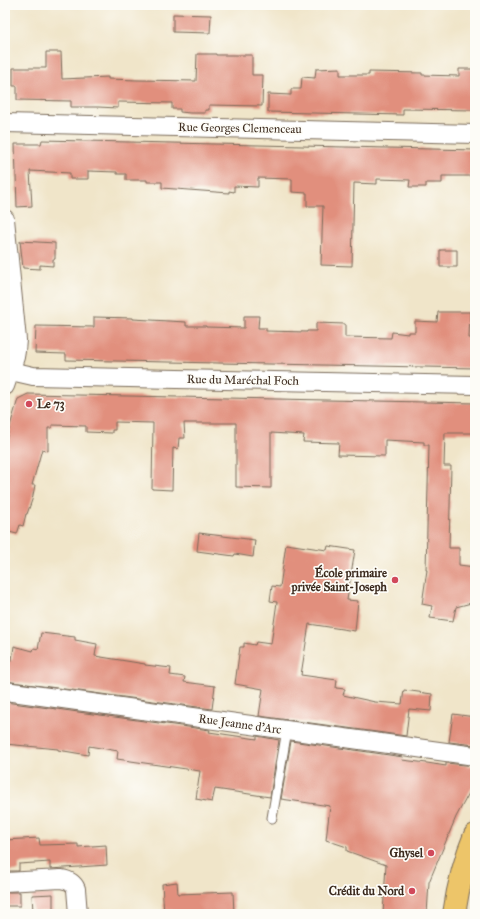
<svg xmlns="http://www.w3.org/2000/svg" width="480" height="919" font-family="'IM FELL Great Primer',serif">
<style>
.building{fill:#e18f7d}
.lines{fill:none;stroke-linecap:round;stroke-linejoin:round}
.lane-casing{stroke:#7a6b5a;stroke-width:11}
.street-casing{stroke:#7a6b5a;stroke-width:20}
.primary-casing{stroke:#7a6b5a;stroke-width:24}
.lane{stroke:#fff;stroke-width:9}
.street{stroke:#fff;stroke-width:18}
.primary{stroke:#edc569;stroke-width:22}
.poi-dot{fill:#d1495b;stroke:#fdfcf7;stroke-width:1.5}
.labels{text-anchor:middle;stroke-width:3.5;stroke-linejoin:round;paint-order:stroke}
.street-label{font-size:12px;fill:#3b2a1e;stroke:#fdfcf7}
.poi-label{font-size:12px;font-weight:bold;fill:#3b2a1e;stroke:#fdfcf7;text-anchor:end}
</style>
<rect width="100%" height="100%" fill="#fdfcf7"/>
<filter id="ink" filterUnits="userSpaceOnUse"><feTurbulence type="fractalNoise" baseFrequency=".025" numOctaves="2"/><feDisplacementMap in="SourceGraphic" scale="8" xChannelSelector="R" yChannelSelector="G"/><feConvolveMatrix kernelMatrix="1 2 1 2 8 2 1 2 1" color-interpolation-filters="sRGB"/></filter>
<filter id="wash" filterUnits="userSpaceOnUse"><feTurbulence type="fractalNoise" baseFrequency=".012" numOctaves="4" result="noise"/><feDisplacementMap in="SourceGraphic" scale="16" xChannelSelector="R" yChannelSelector="G"/><feGaussianBlur stdDeviation="0.9" result="paint"/><feColorMatrix in="noise" values="0 0 0 0 0 0 0 0 0 0 0 0 0 0 0 0 0 1.4 0 .05"/><feComposite in="paint" operator="in"/></filter>
<g filter="url(#wash)">
<rect width="100%" height="100%" fill="#f0e5c9"/>
<g id="blocks">
<path class="building" d="M173,14L211,15L210,33L173,32Z
M46,52H61L62,79L108,77V79L137,80L196,81L197,54H216V55H252V75H263L262,106L209,105V110H205V113H190L180,112V109H172V103L118,102V108L98,107H71V101L17,100V86H13V68H46Z
M340,68V75H369V72L422,73V75L459,76V69H475V110L403,109V115L268,112V94L291,95V89H301L302,77L315,78L316,69Z
M42,140L475,150V176H442V183H426V187H409L410,180L377,179V184L354,183L352,266L321,265L323,206H307V193L292,192V179L258,178V187L234,186V192L229,191V193L162,188V182H147V180H126V174H117V172L88,171V179H70V173L30,171L32,206L17,207L15,144H41Z
M20,241L55,243V259H53V266L40,265V269L23,268Z
M440,250H457V267H440Z
M438,312H470L469,338H475V368L66,360V354L35,353L36,326L94,327V317L133,318V319L186,322V326H206V327L244,328V316H259L258,328H266V331L307,332V331H316V323L345,324V337L391,338L392,332L408,334V332H415V321L437,322Z
M28,394L475,403V433H445L444,466H451L449,548H459V565L475,567V602L456,607L453,621L430,618L432,606L422,604L427,570H426L429,445H424V442L385,440V456L338,455L339,443L303,442L304,435L271,433V488L236,487V423H184L185,438H179L178,449L173,448L172,490L152,489L153,423L115,422V430H112V433L86,432V426L52,425V428H48V451L42,449L32,485H35L32,500L27,514H26L23,526L20,525L17,534L5,531V443L18,399Z
M199,533L255,540L253,557L235,554L234,556L197,551Z
M286,544L327,550L328,546L355,550L347,600L358,601L355,631L309,624L301,675L337,680L336,688L345,689L343,695L375,702L402,704L404,690L432,694L431,711L409,709L406,736L259,716L263,689L235,684L240,647H244V643L255,645L256,642L271,644L277,602L270,601L272,586L280,587Z
M41,633L75,637V640L97,644L95,656L145,664V665L171,668L170,675L185,677L184,682L215,686L212,709L5,681V659L12,660L14,646L33,651L34,648L38,649Z
M5,702L210,730L209,732L257,739V736L279,740L270,797L215,789L212,802L196,799L200,771L117,759L118,751L89,746L88,755L58,750V749L5,744Z
M453,714L475,717V745L449,742Z
M291,741L403,757L402,760L427,763L446,766V763L475,766V782L456,817L429,882L427,914H383L386,865L347,851V847L326,840L330,806L281,799Z
M39,838L40,845L78,844V847L106,845L107,865L50,869V862L19,864V871H5V840Z
M177,882L178,894L233,892L234,914H164L162,884Z
M5,892H20V906H5Z
M53,894V911L33,912L32,895Z"/>
</g>
</g>
<g filter="url(#ink)">
<use href="#blocks" fill-opacity="0" stroke="#7a6b5a" stroke-width="1"/>
<g class="lines">
<defs>
<path id="lane" d="M272,818L287,730"/>
<path id="street" d="M5,123L475,134
M5,219L17,340L16,351L15,357L5,386
M11,371L33,376L475,385
M5,691L475,756
M5,882L61,879C68,880 73,882 76,889L78,914"/>
<path id="primary" d="M454,914C458,887 464,861 475,835"/>
</defs>
<use href="#lane" class="lane-casing"/>
<use href="#street" class="street-casing"/>
<use href="#primary" class="primary-casing"/>
<use href="#lane" class="lane"/>
<use href="#street" class="street"/>
<use href="#primary" class="primary"/>
</g>
</g>
<g class="poi-dot">
<circle cx="29" cy="404" r="4"/>
<circle cx="395" cy="580" r="4"/>
<circle cx="431" cy="853" r="4"/>
<circle cx="412" cy="891" r="4"/>
</g>
<g class="labels">
<g class="street-label">
<text transform="translate(240 128) rotate(1)" y="4">Rue Georges Clemenceau</text>
<text transform="translate(243 380) rotate(1)" y="4">Rue du Maréchal Foch</text>
<text transform="translate(240 724) rotate(8)" y="4">Rue Jeanne d'Arc</text>
</g>
<g class="poi-label">
<text x="37" y="408" text-anchor="start">Le 73</text>
<text x="387" y="577">École primaire<tspan x="387" dy="14">privée Saint-Joseph</tspan></text>
<text x="423" y="857">Ghysel</text>
<text x="404" y="895">Crédit du Nord</text>
</g>
</g>
<rect width="480" height="919" fill="none" stroke="#fdfcf7" stroke-width="20"/>
</svg>
